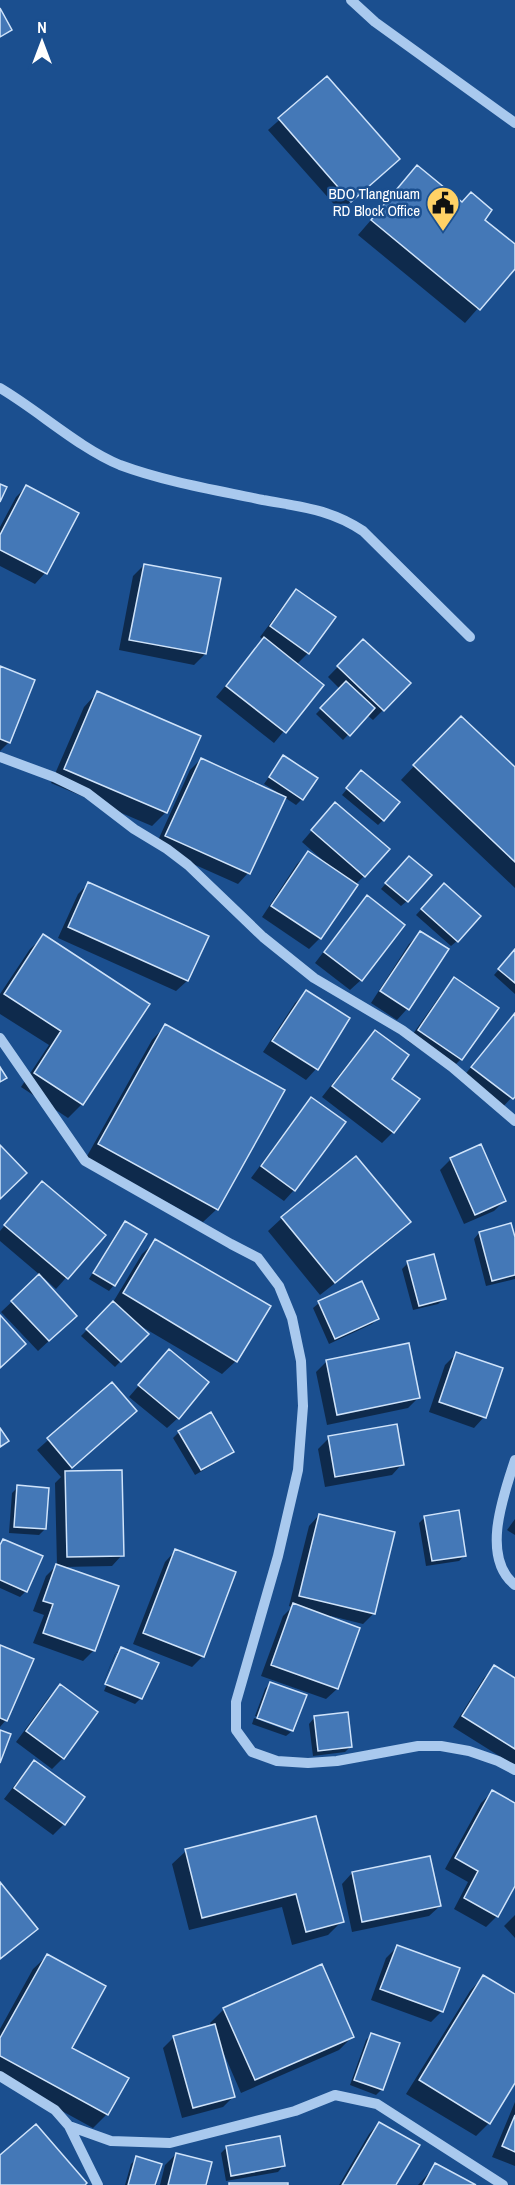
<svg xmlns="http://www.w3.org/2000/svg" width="515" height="2185" font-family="'Archivo Narrow',sans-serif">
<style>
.shadow{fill:#0007}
.building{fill:#4478b7;stroke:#cfe3fa;stroke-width:1.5}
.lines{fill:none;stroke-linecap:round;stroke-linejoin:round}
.minor{stroke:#a9c9ee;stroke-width:10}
.labels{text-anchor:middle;stroke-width:5;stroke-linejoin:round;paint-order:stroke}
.poi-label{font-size:15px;fill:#fff;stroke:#1b4f8f;text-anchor:end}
</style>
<rect width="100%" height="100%" fill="#1b4f8f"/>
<path class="shadow" d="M327,78L387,170L340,211L268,130Z
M417,167L515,246V266L465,323L358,235Z
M27,486L77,514L45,573L35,584L0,566V527L16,497Z
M144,565L205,654L194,665L119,650L133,576Z
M296,591L308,653L296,665L322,685L274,743L216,697L264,640L260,637L286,602Z
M363,641L383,710L373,720L367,715L343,740L316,714L340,689L328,677Z
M0,668L9,742L0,751Z
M97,693L166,812L152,826L51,783L84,707Z
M447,731L515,769V888L401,780Z
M283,757L302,799L296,805L284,797L248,873L238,884L155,847L190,770L201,759L277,794V792L264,784Z
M356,778L383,820L378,825L342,795Z
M325,815L364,876L356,884L320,938L309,949L262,917L297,864L308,853L326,865L327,864L302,842Z
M404,863L407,901L401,906L381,889Z
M88,884L207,937L187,981L176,991L58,938L78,894Z
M438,891L457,941L451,946L416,915Z
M368,897L361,980L350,990L315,963L357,908Z
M420,933L407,1009L397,1020L371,1003L409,944Z
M44,936L148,1005L82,1104L68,1118L21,1087L49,1045L0,1014V994L30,949Z
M515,951V994L494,975Z
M455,979L461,1059L450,1070L408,1041L444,990Z
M306,992L348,1019L316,1069L306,1080L263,1052L295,1003Z
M515,1015V1094L501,1109L462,1078Z
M165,1026L217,1209L203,1222L86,1158L152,1040Z
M375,1032L390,1079L393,1132L382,1143L322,1097L365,1042Z
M311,1099L294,1190L284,1201L251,1178L301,1110Z
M451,1159L504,1201L494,1211L464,1224L440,1170Z
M32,1194L104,1235L56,1289L44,1278L42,1280L65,1326L38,1351L1,1312L40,1275L0,1241V1231Z
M282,1218L409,1222L395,1236L320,1295L268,1231Z
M125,1223L114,1285L109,1291L89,1279L119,1229Z
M479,1233L515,1243V1279L486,1286L474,1239Z
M156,1241L236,1361L222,1374L139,1325L147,1334L115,1367L81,1336L112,1304L142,1254Z
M408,1263L444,1299L438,1304L413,1310L402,1269Z
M319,1303L377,1319L372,1324L329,1344L313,1308Z
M456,1354L484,1417L474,1428L429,1412L445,1365Z
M327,1361L419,1397L408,1408L327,1425L316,1372Z
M159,1362L178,1418L167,1428L129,1397Z
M111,1384L124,1422L66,1473L122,1555L112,1566L62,1567L94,1650L83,1661L33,1643L44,1615L33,1611L46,1576L57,1565L55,1483L61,1477L37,1450Z
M179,1432L232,1452L226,1457L195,1475L173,1438Z
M329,1438L402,1464L392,1475L325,1487L318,1449Z
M18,1487L45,1529L39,1535L9,1533L12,1493Z
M319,1515L374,1613L363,1624L331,1616L330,1618L358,1628L337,1689L326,1699L261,1676L283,1616L292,1607L289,1606L309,1526Z
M425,1517L465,1555L459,1561L426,1566L419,1523Z
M515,1519V1535L507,1530Z
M3,1540L26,1591L20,1597L0,1588V1544Z
M175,1551L203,1656L192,1667L133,1644L165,1562Z
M0,1646L6,1720L0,1727Z
M121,1649L141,1698L135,1704L104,1691L120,1653H116L100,1690L115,1654Z
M495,1667L515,1680V1766L453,1727L484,1678Z
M270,1683L292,1730L291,1731V1729L255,1716L265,1689Z
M60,1686L96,1712L63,1758L52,1769L16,1742L49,1697Z
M254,1718L291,1732L286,1736L252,1724Z
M314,1718L351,1746L345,1752L313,1756L309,1724Z
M34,1762L64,1824L53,1835L4,1799L24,1773Z
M492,1792L515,1805V1883L497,1916L486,1927L454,1909L468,1882L445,1869L481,1803Z
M315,1818L342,1921L328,1935L292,1945L282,1907L189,1930L172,1864L186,1851Z
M352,1873L440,1906L429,1916L352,1932L342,1884Z
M515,1915V1938L504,1926Z
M397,1947L442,2011L431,2022L371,2000L386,1958Z
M47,1956L70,2048L107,2114L93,2128L0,2077V2029L33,1969Z
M483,1977L515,1996V2080L489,2123L476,2136L406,2094L470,1991Z
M224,2009L352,2037L339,2050L241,2093L224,2054L222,2055L234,2096L223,2107L182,2118L163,2048L174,2037L212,2027L210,2023Z
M372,2034L382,2089L376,2095L350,2085L366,2040Z
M515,2102V2166L492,2157Z
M379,2123L394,2185H339L369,2134Z
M227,2147L283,2166L278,2172L226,2181L221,2153Z
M176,2154L205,2185H160L165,2165Z
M137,2158L154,2185H125L131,2164Z
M436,2165L473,2185H418Z"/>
<path class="building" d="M0,8L12,30L0,37Z
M327,76L400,159L351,202L278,118Z
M417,165L462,202L471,192L492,210L485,220L515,244V269L480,310L371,220Z
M0,484L7,487L0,502Z
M26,485L79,513L47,574L0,550V535Z
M144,564L221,578L206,654L129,640Z
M296,589L336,617L309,654L270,626Z
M264,637L324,685L286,733L226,686Z
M363,639L411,683L384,711L337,666Z
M0,666L35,680L10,743L0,739Z
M346,681L375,708L350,736L320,708Z
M97,691L201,736L167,813L64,769Z
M461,716L515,767V862L413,765Z
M283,755L318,778L303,800L269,777Z
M201,758L286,797L250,874L165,836Z
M361,770L400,802L384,821L346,788Z
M335,802L390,849L365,877L311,830Z
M308,851L358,885L321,939L271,906Z
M409,856L432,875L408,902L385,883Z
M88,882L209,936L188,981L68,927Z
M444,883L481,916L458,942L421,909Z
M367,895L405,925L362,981L324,952Z
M420,931L449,949L409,1010L380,991Z
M43,934L150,1004L83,1105L34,1073L61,1031L4,994Z
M515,949V983L498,969Z
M454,977L499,1008L462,1060L418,1030Z
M306,990L350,1018L318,1070L272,1041Z
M515,1013V1097L513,1099L471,1067Z
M165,1024L285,1090L218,1210L98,1144Z
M375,1030L409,1055L392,1079L420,1099L394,1133L332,1086Z
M0,1067L7,1078L0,1082Z
M311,1097L346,1122L295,1191L261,1166Z
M481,1144L506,1201L475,1215L450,1158Z
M0,1145L27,1173L0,1199Z
M356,1156L411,1222L335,1283L281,1217Z
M42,1181L106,1235L68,1279L4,1225Z
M125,1221L147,1234L115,1286L93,1273Z
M511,1223L515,1237V1275L492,1281L479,1232Z
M155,1239L271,1306L237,1362L123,1293Z
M434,1254L446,1299L419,1306L407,1261Z
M39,1274L77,1316L49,1341L11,1301Z
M362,1281L379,1319L335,1339L318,1301Z
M113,1301L149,1334L121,1362L86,1329Z
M0,1315L26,1344L0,1368Z
M409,1343L420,1398L337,1415L326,1360Z
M169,1349L209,1382L179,1419L138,1385Z
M456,1352L503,1368L486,1418L439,1402Z
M112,1382L137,1411L72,1468L47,1438Z
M211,1412L234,1452L201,1470L178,1431Z
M397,1424L404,1465L335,1477L328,1436Z
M0,1428L9,1441L0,1447Z
M122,1470L124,1556L67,1557L65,1471Z
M17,1485L49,1488L46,1529L14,1527Z
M459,1510L466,1556L432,1561L424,1516Z
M319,1514L395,1532L375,1614L299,1596Z
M3,1539L43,1556L27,1592L0,1580V1545Z
M175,1549L236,1572L204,1657L143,1633Z
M56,1564L119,1586L95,1651L43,1633L53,1604L43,1601Z
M293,1603L360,1628L338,1689L271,1665Z
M0,1645L34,1659L7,1721L0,1718Z
M121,1647L159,1663L142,1699L105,1684Z
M494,1665L515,1678V1749L462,1716Z
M270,1682L307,1695L293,1731L257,1718Z
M60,1684L98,1712L64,1759L26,1731Z
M348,1712L352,1747L318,1751L314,1716Z
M0,1730L11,1734L0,1763Z
M34,1760L85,1797L65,1825L14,1788Z
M492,1790L515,1803V1886L498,1917L464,1898L478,1871L455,1858Z
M316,1816L344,1922L306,1932L296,1894L202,1918L185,1849Z
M430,1856L441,1906L362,1922L352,1872Z
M0,1882L38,1929L0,1959Z
M397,1945L460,1968L443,2012L380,1989Z
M47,1954L106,1986L72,2048L129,2078L108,2115L0,2056V2038Z
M322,1964L354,2037L255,2080L223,2008Z
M483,1975L515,1994V2083L490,2124L419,2080Z
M215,2024L235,2097L193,2108L173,2036Z
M371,2033L400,2043L383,2090L354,2080Z
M515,2115V2152L502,2146Z
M379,2122L420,2145L396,2185H342Z
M36,2124L87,2183L85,2185H0V2155Z
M280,2136L285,2166L231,2176L226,2146Z
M176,2153L212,2162L206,2185H168Z
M136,2156L162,2164L155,2185H128Z
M435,2163L476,2185H423Z
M229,2183H288V2185H229Z"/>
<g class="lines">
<path class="minor" d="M351,0L375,22L515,123
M0,388C39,411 79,448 120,465C166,482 216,490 263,500C301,507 330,509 363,531L470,637
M0,757L54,777L87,793L134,829L167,849L188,865L263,937L314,978L402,1030L452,1067L515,1121
M0,1038L85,1161L231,1244L258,1258L279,1286L292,1318L301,1361L303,1406L298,1470L278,1556L236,1702V1730L252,1752L277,1761L308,1763L337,1761L418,1746H441L469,1751L498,1761L515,1770
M515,1460C504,1494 480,1557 515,1585
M0,2076L55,2110L69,2126L111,2141L170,2143L295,2111L335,2095L377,2104L503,2185
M69,2126L98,2185"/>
</g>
<defs>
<symbol id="civic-pin" viewBox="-11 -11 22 30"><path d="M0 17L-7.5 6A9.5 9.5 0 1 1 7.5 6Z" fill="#ffd166" stroke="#1b4f8f"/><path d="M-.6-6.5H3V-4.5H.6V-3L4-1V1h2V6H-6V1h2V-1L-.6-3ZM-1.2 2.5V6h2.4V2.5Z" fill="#111"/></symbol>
</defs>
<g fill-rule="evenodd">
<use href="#civic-pin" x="424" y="184" width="38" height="52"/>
</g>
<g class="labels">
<g class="poi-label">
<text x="420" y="199">BDO Tlangnuam<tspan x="420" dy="17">RD Block Office</tspan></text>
</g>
</g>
<g transform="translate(42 42)" stroke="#1b4f8f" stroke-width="4.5" paint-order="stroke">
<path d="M0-4.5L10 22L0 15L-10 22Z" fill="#ffffff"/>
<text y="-9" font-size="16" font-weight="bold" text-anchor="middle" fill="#ffffff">N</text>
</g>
</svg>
